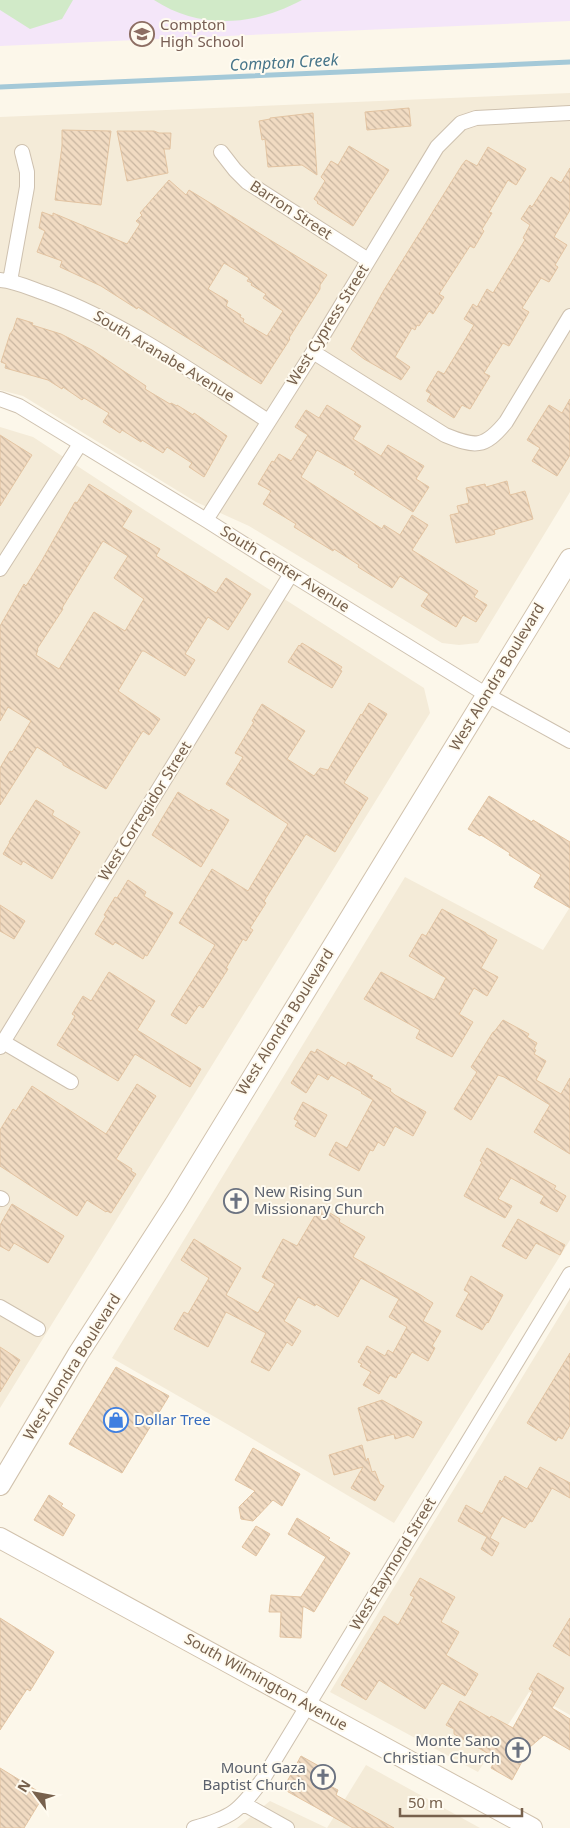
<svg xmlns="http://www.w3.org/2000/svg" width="570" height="1828" font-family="'Noto Sans',sans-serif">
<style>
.residential{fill:#f4ebd8}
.education{fill:#f4e6f9}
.garden{fill:#d1eac8}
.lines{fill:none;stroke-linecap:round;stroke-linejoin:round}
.stream{stroke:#a4c9d8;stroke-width:5}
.building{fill:url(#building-back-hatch);stroke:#e3c4a2;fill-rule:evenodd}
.street-casing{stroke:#cec1af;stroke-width:16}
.secondary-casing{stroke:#d1c2ad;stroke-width:22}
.street{stroke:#fff;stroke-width:14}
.secondary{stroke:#fff;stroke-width:20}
.labels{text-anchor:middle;stroke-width:4;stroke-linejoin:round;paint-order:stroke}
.education-label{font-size:15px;fill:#785e54;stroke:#fffbf0;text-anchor:start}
.street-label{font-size:15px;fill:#77614d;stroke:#fffbf0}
.worship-label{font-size:15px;fill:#5b616d;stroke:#fffbf0;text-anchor:end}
.shop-label{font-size:15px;fill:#366cbe;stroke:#fffbf0;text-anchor:start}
.water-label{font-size:16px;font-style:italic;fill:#47758a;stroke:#fffbf0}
</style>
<defs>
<pattern id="building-back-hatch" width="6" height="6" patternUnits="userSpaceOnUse" patternTransform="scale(1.25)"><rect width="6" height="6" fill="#f1dbc2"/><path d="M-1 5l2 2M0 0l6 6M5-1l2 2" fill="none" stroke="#c8b5a0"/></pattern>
</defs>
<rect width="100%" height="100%" fill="#fcf7ea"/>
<path class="residential" d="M570,93V492L478,643L459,645L442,643L249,526L196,502L23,396L0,390V117Z
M0,427L33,437L146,511L424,688L430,713L0,1408Z
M405,877L543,950L570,907V1240L394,1523L241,1432L112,1358Z
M570,1299V1715L529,1692L478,1772L330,1692Z
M366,1765L480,1828H237L270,1801L327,1828Z"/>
<path class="education" d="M0,0H570V21L0,46Z"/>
<path class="garden" d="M0,0H73L62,19L30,29L0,10Z
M154,0H302C254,26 200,30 154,0Z"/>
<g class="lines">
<path class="stream" d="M0,87L570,62"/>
</g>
<path class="building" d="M409,108L411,126L367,130L365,112Z
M313,113L317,175L302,165L268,167L265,139L262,140L259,121L270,119V118Z
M62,130L111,131L101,205L55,200L62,146Z
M117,131H154L159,133H171L170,149H164L168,173L127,181Z
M349,146L389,170L353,226L317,203L318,202L314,199L325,181L321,177L331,161L338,165Z
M488,147L526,169L516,185L508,180L489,212L492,213L482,229L484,231L474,248L470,246L439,294L444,297L433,314L429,311L419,326L417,325L415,330L412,328L395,357L410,367L401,380L364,359L351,349L384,290L462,165L466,160L477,166Z
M570,168V210L554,237L567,245L555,265L558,267L549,282L541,278L522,308L529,312L509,346L503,343L484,373L490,376L470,409L462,405L454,418L427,401L431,394L426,391L438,371L444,374L474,325L464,319L473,304L477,307L487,289L493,293L525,240L523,238L530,225L521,219L530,205L532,207L551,177L561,183Z
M169,180L186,195L189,190L327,275L320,285V289L289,338L290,339L261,384L138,307L137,309L101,286L60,267L62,261L37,252L45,231L39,228L42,212L53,216V213L127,244L140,224L136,221L142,215L140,213ZM224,263L249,278L247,281L252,283L251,285L266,294L263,298L283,311L267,336L243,322L244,319L240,317L241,315L226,306L228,301L208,289Z
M17,318L33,323L32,325L61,334L92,350L146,386L145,389L170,404L171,403L177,406V405L193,415L194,413L227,436L204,477L189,467L192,463L167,447L163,453L142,440L141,442L122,430L120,433L103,422L109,413L84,398L82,400L63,387L62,389L48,380L5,368L6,364L1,362L10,334L13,330Z
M570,399V455L557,476L532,461L540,448L527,440L549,405L562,413Z
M327,405L361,426L353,439L381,456L388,445L424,466L416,479L429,487L413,512L354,474L356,472L317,450L301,477L382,529L384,525L400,535L412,515L428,525L412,550L478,591L474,597L487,605L476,622L463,615L456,627L421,606L429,594L400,576L392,588L358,567L359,565L334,549L333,551L294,527L296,524L263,504L271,491L258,484L272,461L274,462L279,454L291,461L308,435L295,427L306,410L319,418Z
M0,435L32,455L0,506Z
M507,481L510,495L525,491L533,519L494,530L495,534L492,535L456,543L450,515L459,513L457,506L469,503L466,488L485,484L486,487Z
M89,484L132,511L122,527L160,549L156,556L216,593L226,578L251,594L228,630L208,617L185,654L195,660L185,676L144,651H142L118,691L160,719L149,735L143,731L106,789L63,765V763L37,747L0,805V768L10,751L12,752L31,721L8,707L0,721V626L24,584L26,586L41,562L75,502L77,503ZM103,541L128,556L114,578L144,599L125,631L94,612L59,669L36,655L38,650L37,649L63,609L62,608Z
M302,643L342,667L340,670L342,671L332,688L288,662L299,645L300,646Z
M369,703L387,714L344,783L368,798L335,852L306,834L264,901L266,903L250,928L253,930L246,941L243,939L226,968L228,969L203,1008L199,1005L186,1024L171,1015L215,945L179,923L212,869L248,891L288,824L226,784L243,757L235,753L252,725L254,722L252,721L262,704L305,731L287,759L314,776L320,768L328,770L361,714L362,715Z
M178,792L209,811L211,809L229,820L201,867L152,835Z
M489,796L532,822L533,820L570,842V908L534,887L541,875L509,855L510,853L481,835L480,836L468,829Z
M36,800L54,811L52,815L80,832L52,879L23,861L21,865L3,854L10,842H9Z
M128,880L146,892L144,896L173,913L147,956L145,955L143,959L115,942L113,945L95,934L106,916L104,915L115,897L117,898Z
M0,905L25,921L14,939L0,931Z
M442,909L486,933V934L497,940L481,968L498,977L487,996L474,988L459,1014L473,1022L452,1057L416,1038L420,1030L364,999L381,972L434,1000L446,978L409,956L422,934L426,936Z
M109,972L155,1001L137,1030L201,1069L190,1087L135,1054L118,1081L57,1045L75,1016L72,1014L83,996L91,1001Z
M503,1020L529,1034L527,1037L537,1043L534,1049L536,1050L534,1054L546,1061L536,1080L561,1094L570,1078V1154L534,1132L550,1105L504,1077L498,1075L471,1120L454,1109L477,1072L471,1067L493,1032H494Z
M317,1049L346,1066L348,1062L373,1076L371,1078L391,1089L390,1091L395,1095L426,1112L413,1136L395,1126L384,1146L378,1142L373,1151L370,1150L359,1171L329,1155L336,1142L347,1148L373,1100L361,1093L362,1092L331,1075L328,1080L318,1074L306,1093L291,1083L311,1051L315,1053Z
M137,1084L156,1096L116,1159L132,1169L131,1171L136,1174L111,1213L107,1211L106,1212L87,1200L77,1216L0,1166V1130L13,1109L16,1111L32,1086L106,1134Z
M303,1102L327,1115L315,1137L295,1126L298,1121L294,1119Z
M487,1148L556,1186L554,1189L566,1196L557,1212L540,1203L544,1196L511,1178L498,1199L512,1206L505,1218L464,1196L482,1162L480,1161Z
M12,1204L64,1236L48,1263L14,1243L9,1251L0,1246V1225Z
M320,1207L340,1219L339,1222L365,1237L353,1257L419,1294L433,1303L423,1321L441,1331L432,1346L435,1348L428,1361L412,1352L399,1374L398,1373L396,1378L390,1375L379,1394L363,1385L371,1372L360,1366L362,1364L358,1362L367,1346L385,1356L388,1350L393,1353L407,1327L389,1317L399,1299L361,1278L338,1317L316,1304L315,1306L298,1297L284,1321L301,1331L292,1346L287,1342L269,1371L251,1362L266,1333L226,1312L208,1347L174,1329L184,1312L188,1314L209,1278L181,1260L194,1239L241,1268L226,1295L258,1313L275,1284L262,1277L283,1239L297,1246Z
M518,1219L565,1245L560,1255L536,1243L526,1259L502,1246Z
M471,1276L503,1295L488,1323L487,1322L482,1330L456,1316L469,1293L464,1290Z
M0,1347L20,1360L0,1392Z
M570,1353V1425L562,1439L558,1437L556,1441L527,1423Z
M116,1367L169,1396L122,1473L69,1444Z
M382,1400L422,1422L413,1438L408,1435L395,1439L394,1434L367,1441L358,1408Z
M362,1445L366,1461L368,1458L372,1472L375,1471L380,1484L384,1486L375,1501L351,1488L363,1467L334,1475L329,1455Z
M253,1448L300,1474L282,1506L273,1500L253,1521L241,1519L239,1507L255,1491L235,1480Z
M540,1467L570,1483V1498L552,1488L532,1522L530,1521L525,1528L502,1516L490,1538L499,1543L492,1556L481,1549L487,1537L458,1521L466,1505L482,1514L500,1480L502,1482L505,1476L527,1489Z
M49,1495L63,1504L61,1506L75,1515L63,1536L34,1520Z
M297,1518L330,1538L328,1540L350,1553L314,1612L303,1606L301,1638L280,1637L281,1612H269L271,1595L301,1597L326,1557L288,1534Z
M256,1526L270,1534L256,1556L242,1547Z
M420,1578L455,1597L441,1622L459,1632L446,1655L478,1674L465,1696L442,1683L425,1709L379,1680L366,1700L341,1685L384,1616L398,1625L414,1597L410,1595Z
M0,1618L54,1652L30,1691L27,1689L0,1730Z
M570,1618V1656L553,1646Z
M538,1673L564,1688L552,1708L570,1719V1750L544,1735L530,1747L512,1780L491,1768L496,1758L454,1734V1729L446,1725L460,1701L490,1718L491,1716L513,1728L533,1691L529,1689Z
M301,1756L326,1770L320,1781L338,1790L336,1795L394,1828H353L283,1789Z
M0,1768L44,1795L24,1828H0Z"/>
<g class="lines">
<defs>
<path id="street" d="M221,152L235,170L247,182L368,260
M0,280C16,281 32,289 47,294C127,324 197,375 268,421
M10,281L27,187V172L22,152
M313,352L445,435C475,447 484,449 506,422L570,316
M0,399L19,406L206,520L291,574L487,695L570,741
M206,520L313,352L437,147L461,123L476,118L570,113
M0,569L80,444
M3,1042L71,1082
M0,1047L291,574
M0,1198L2,1199
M0,1307L38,1329
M244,1804L287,1828
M194,1828C233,1817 239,1811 263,1779L570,1274"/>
<path id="secondary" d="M0,1485L78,1354L175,1204L570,559
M0,1538L532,1828"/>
</defs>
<use href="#street" class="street-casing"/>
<use href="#secondary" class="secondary-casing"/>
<use href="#street" class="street"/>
<use href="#secondary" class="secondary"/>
</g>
<defs>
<symbol id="school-ring" viewBox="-11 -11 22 22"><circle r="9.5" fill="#fffbf0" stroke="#8d6e63" stroke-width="1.5"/><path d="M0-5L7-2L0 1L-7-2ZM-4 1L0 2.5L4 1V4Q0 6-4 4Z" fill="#8d6e63"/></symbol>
<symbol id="church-ring" viewBox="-11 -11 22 22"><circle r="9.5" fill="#fffbf0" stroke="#6b7280" stroke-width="1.5"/><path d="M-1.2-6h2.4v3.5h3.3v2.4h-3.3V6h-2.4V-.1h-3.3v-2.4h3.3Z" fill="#6b7280"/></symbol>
<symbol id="shop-ring" viewBox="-11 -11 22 22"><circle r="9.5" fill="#fffbf0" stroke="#3f7fe0" stroke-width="1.5"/><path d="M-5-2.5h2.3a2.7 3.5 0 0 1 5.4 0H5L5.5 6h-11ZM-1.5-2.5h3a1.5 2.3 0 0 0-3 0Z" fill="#3f7fe0"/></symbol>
</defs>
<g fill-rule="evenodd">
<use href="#school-ring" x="128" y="20" width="28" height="28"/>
<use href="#church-ring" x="222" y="1187" width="28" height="28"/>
<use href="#shop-ring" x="102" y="1406" width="28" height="28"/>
<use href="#church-ring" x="504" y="1736" width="28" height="28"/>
<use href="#church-ring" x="309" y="1763" width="28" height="28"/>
</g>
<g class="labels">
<g class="education-label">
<text x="160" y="30">Compton<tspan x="160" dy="17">High School</tspan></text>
</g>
<g class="street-label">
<text transform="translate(291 210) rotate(33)" y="5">Barron Street</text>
<text transform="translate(328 325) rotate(-58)" y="5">West Cypress Street</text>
<text transform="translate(164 356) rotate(31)" y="5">South Aranabe Avenue</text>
<text transform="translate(285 569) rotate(32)" y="5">South Center Avenue</text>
<text transform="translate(497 677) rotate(-59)" y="5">West Alondra Boulevard</text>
<text transform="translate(145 811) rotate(-58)" y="5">West Corregidor Street</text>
<text transform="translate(285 1022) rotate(-58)" y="5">West Alondra Boulevard</text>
<text transform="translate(72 1367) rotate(-58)" y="5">West Alondra Boulevard</text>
<text transform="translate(393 1564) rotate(-59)" y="5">West Raymond Street</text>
<text transform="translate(266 1682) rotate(29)" y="5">South Wilmington Avenue</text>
</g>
<g class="worship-label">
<text x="254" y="1197" text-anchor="start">New Rising Sun<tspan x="254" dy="17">Missionary Church</tspan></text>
<text x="500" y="1746">Monte Sano<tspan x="500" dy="17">Christian Church</tspan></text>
<text x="306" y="1773">Mount Gaza<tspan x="306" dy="17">Baptist Church</tspan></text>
</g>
<g class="shop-label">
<text x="134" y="1425">Dollar Tree</text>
</g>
<g class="water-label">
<text transform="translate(284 62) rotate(-3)" y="6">Compton Creek</text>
</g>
</g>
<g transform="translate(35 1793) rotate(302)" stroke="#fffbf0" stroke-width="4" paint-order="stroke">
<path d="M0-4L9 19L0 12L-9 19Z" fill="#77614d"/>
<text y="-8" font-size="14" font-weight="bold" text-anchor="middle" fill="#77614d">N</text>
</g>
<path d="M400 1808v8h122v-8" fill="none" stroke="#77614d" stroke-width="2.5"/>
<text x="408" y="1808" font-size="15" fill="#77614d" stroke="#fffbf0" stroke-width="4" paint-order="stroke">50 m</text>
</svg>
